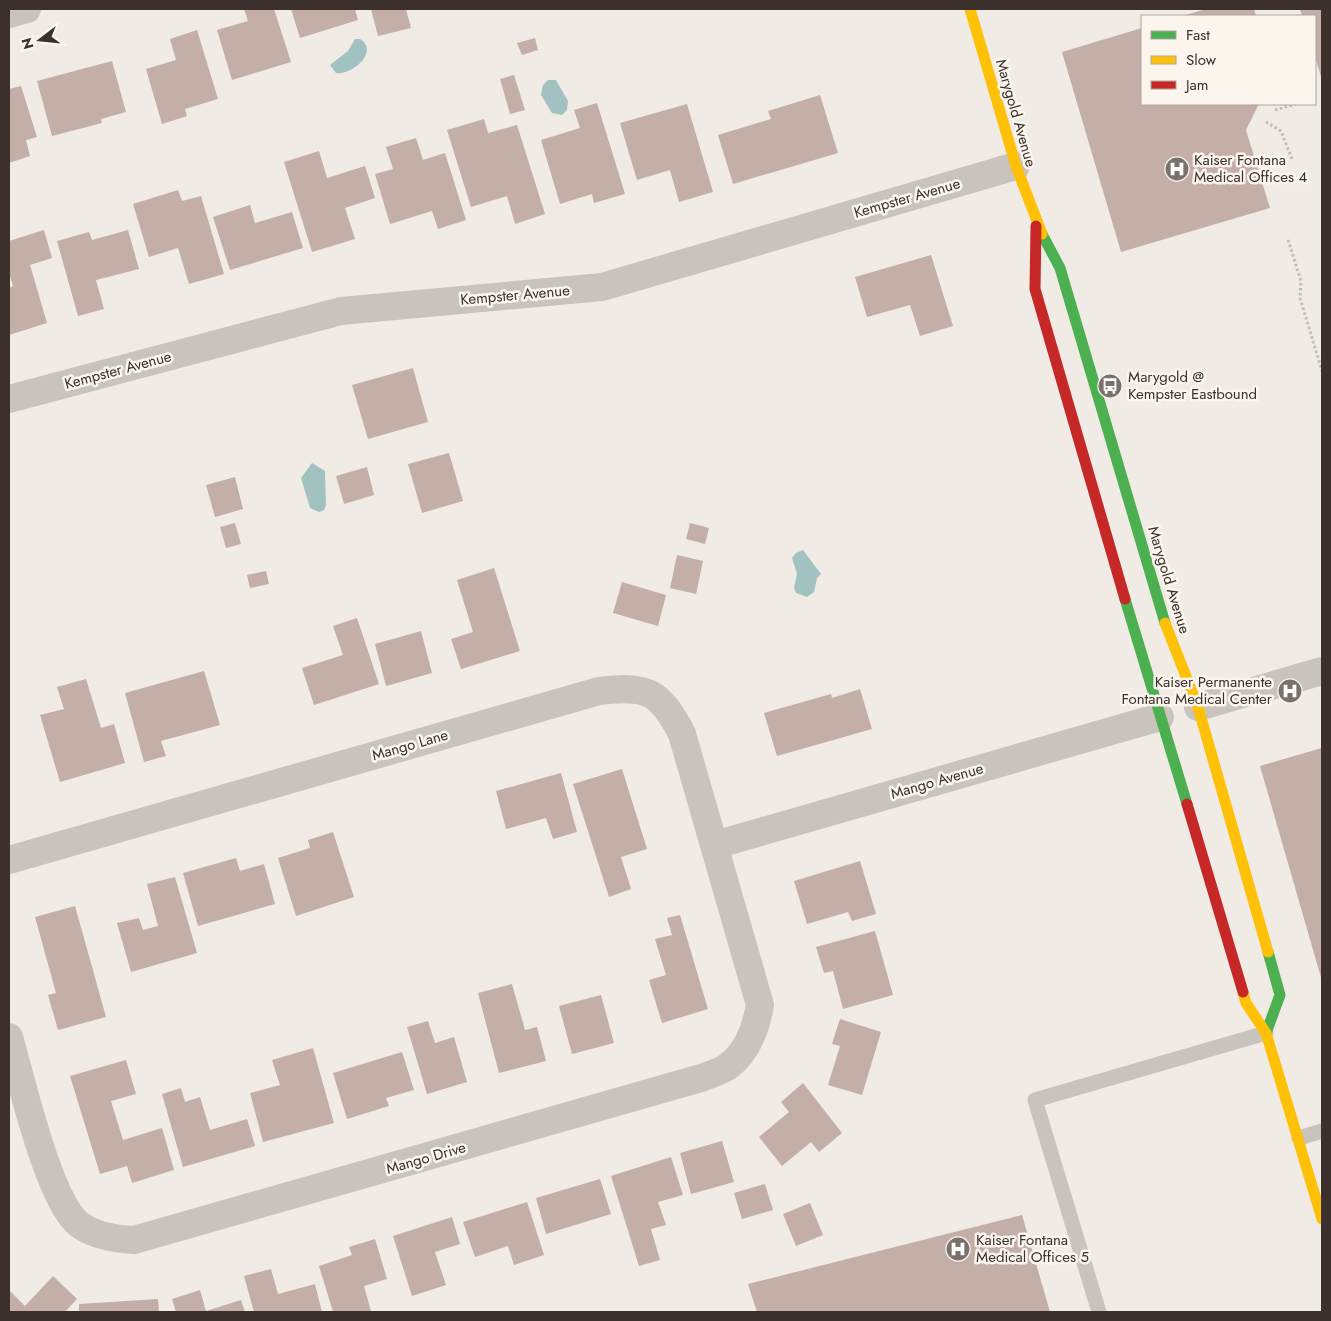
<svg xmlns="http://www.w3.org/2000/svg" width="1331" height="1321" font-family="Jost,sans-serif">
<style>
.water{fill:#a1c2c1}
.building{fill:#c3afa7}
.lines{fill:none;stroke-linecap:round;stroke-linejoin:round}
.path{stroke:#c2bbb6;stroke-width:3;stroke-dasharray:2.5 2.5;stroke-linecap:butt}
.lane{stroke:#c9c3be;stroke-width:15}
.street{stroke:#c9c3be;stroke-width:28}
.fast{stroke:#4caf50;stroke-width:11}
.slow{stroke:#ffc107;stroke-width:11}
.jam{stroke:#c62828;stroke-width:11}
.labels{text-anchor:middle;stroke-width:5;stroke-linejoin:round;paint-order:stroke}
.street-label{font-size:15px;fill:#3b302b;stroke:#fbf5ee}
.poi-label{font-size:15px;fill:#3b302b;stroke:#fbf5ee;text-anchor:start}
</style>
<rect width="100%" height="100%" fill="#f0ebe5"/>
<path class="water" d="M355,39H360C380,51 352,76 336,73L330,65L348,51Z
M548,80H556L568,101L567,110L562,115L552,113L541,95L543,85Z
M312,463L325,471L326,505L324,510L319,512L310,508L301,478Z
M803,550L821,574L817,578L814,592L807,597L796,593L794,588L797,574L792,558L796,553Z"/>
<path class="building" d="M244,9H274L291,62L232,80L217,30L248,21Z
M291,9H355L358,20L300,38Z
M371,9H406L411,28L378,36Z
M1206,9H1254L1256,16H1182Z
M1300,9H1322V80L1315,57V16H1302Z
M1142,28V104H1259L1246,130L1270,208L1121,252L1062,52Z
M197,30L218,99L185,109L187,116L162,124L146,69L176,60L170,39Z
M535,38L538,50L522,55L517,43Z
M112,61L126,112L101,119L102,123L52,136L37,81Z
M514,75L525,110L510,114L500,79Z
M21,86L37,137L26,140L30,156L9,163V89Z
M820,95L838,153L733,184L718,135L771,119L768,111Z
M597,103L625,194L594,203L592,194L560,204L541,140L580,128L574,110Z
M687,104L713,192L679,202L670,170L637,180L620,123Z
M484,119L488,133L517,125L545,214L515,224L507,196L471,207L447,130Z
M416,138L423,160L445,153L466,220L438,229L432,211L390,224L375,174L393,169L386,147Z
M319,151L327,178L365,166L375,198L345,208L355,239L312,252L284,162Z
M178,190L182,201L201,196L224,274L189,284L178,248L149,257L133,204Z
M250,205L255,223L292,212L303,248L230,270L213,217Z
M44,230L52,258L30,265L47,323L9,335V288L13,286L9,273V241Z
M128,230L139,269L96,280L104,309L78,316L57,241L89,232L92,240Z
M931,255L953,326L920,336L910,305L867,317L855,277Z
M413,368L428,422L368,439L352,385Z
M449,453L463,501L422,513L408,464Z
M367,467L374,495L344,504L336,476Z
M235,477L243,509L215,517L206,485Z
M235,523L241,544L226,548L220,527Z
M690,523L709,528L705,544L686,539Z
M677,555L703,561L696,594L670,588Z
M494,568L520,651L461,669L451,639L473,632L457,580Z
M266,571L269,584L250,588L247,575Z
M622,582L666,595L658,626L613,613Z
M357,618L379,684L314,705L302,668L343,655L333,626Z
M421,631L432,673L386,686L375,644Z
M204,671L220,725L161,741L166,756L144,762L125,693Z
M86,679L101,728L114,724L125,763L60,782L40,715L64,709L57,687Z
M860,689L872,729L777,756L764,713L831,694L832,698Z
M1322,748V981L1260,766Z
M622,769L647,849L621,857L631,889L609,897L573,784Z
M561,773L577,832L553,839L546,818L506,829L496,791Z
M333,832L354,897L296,916L278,858L310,848L308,840Z
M236,858L240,871L264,864L275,904L198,926L183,873Z
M860,861L876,914L852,921L848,912L807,924L794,881Z
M175,877L197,953L131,972L117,923L139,918L143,930L158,926L147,884Z
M75,906L106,1017L58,1030L48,995L56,993L35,917Z
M680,915L708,1009L662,1023L649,980L666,975L655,939L672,935L667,918Z
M875,931L893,995L843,1009L833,971L824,973L816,947Z
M512,984L525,1030L537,1027L546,1061L499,1073L478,993Z
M601,995L614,1043L572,1054L559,1006Z
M840,1019L881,1032L862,1095L828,1085L840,1046L832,1044Z
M428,1021L435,1043L454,1037L467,1082L427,1094L407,1027Z
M313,1048L334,1123L263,1142L250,1093L280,1085L272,1060Z
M402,1052L414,1090L386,1098L389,1106L347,1119L333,1073Z
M126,1060L136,1094L111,1101L123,1140L162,1128L174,1170L132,1183L127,1166L100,1174L70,1076Z
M803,1083L842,1133L819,1152L811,1142L782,1166L759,1137L789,1112L781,1102Z
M181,1088L185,1102L200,1097L210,1130L247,1119L255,1146L183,1167L162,1094Z
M722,1141L734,1182L691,1194L680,1153Z
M671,1157L683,1195L658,1202L666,1225L651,1229L660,1260L639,1266L611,1176Z
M600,1179L611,1214L546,1234L536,1198Z
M765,1184L773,1210L742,1219L734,1193Z
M527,1202L544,1255L514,1265L508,1246L475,1257L463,1222Z
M810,1203L823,1235L796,1246L783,1214Z
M1022,1215L1050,1312H757L748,1284Z
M452,1217L460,1244L435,1252L446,1285L412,1296L393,1236Z
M375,1239L387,1279L364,1286L371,1311L333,1312L319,1266L352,1255L349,1247Z
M271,1269L278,1294L315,1284L322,1312H254L244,1276Z
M53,1276L77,1299L65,1312H9V1290L25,1306Z
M200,1290L206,1311L241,1300L245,1312H176L172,1299Z
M158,1299L159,1312H79V1304Z"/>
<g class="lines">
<path class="path" d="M1275,110L1296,104
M1266,122L1281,131L1292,159
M1288,240L1301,281L1300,298L1322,371"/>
<path class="lane" d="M1299,1138L1322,1131
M1099,1312L1035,1100L1266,1033"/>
<path class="street" d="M9,14L27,9
M9,399L341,311L602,287L1016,166
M1198,707L1322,671
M715,845L1160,717
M9,860L599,691C647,685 660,691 682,734L760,1005C756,1028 747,1053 727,1067C719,1072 709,1075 701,1078L134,1240C115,1239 95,1236 80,1225C49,1203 21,1078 9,1037"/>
<path class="fast" d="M1042,234L1060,268L1165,623
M1125,599L1187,804
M1266,1033L1280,995L1268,952"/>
<path class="slow" d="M970,9L1016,166L1042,234
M1165,623L1198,707L1268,952
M1243,992L1246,1003L1266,1033L1322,1219"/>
<path class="jam" d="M1036,226L1035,289L1125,599
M1187,804L1243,992"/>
</g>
<defs>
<symbol id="hospital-disc" viewBox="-11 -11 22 22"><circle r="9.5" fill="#7a716c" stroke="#fbf5ee"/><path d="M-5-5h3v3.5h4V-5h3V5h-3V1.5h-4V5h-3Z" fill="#fff"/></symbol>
<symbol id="bus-disc" viewBox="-11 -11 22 22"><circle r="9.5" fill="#7a716c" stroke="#fbf5ee"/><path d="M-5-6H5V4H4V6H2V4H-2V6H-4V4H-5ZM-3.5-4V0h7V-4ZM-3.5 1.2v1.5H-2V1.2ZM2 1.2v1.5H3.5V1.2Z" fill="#fff"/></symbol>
</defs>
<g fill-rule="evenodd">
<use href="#hospital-disc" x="1163" y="155" width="28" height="28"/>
<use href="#bus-disc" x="1096" y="372" width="28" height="28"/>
<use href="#hospital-disc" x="1276" y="677" width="28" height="28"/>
<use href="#hospital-disc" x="944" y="1235" width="28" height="28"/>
</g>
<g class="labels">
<g class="street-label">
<text transform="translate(1016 113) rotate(74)" y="5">Marygold Avenue</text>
<text transform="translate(907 198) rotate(-16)" y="5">Kempster Avenue</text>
<text transform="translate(515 295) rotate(-5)" y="5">Kempster Avenue</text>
<text transform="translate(118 370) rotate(-15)" y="5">Kempster Avenue</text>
<text transform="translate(1169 580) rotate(73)" y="5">Marygold Avenue</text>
<text transform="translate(410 745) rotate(-16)" y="5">Mango Lane</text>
<text transform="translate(937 781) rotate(-16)" y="5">Mango Avenue</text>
<text transform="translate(426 1158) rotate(-16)" y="5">Mango Drive</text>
</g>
<g class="poi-label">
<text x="1194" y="165">Kaiser Fontana<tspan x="1194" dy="17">Medical Offices 4</tspan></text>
<text x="1128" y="382">Marygold @<tspan x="1128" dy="17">Kempster Eastbound</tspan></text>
<text x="1272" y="687" text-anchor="end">Kaiser Permanente<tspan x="1272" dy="17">Fontana Medical Center</tspan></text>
<text x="976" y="1245">Kaiser Fontana<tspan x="976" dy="17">Medical Offices 5</tspan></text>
</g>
</g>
<rect width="1331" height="1321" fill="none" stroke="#3b302b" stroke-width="20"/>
<rect x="1141" y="15" width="175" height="90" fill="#fbf5ee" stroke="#aea6a0"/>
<rect x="1151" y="31" width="25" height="8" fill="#4caf50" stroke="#aea6a0"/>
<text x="1186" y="40" font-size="15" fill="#3b302b">Fast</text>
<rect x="1151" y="56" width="25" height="8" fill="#ffc107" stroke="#aea6a0"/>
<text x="1186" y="65" font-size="15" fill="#3b302b">Slow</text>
<rect x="1151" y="81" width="25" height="8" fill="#c62828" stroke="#aea6a0"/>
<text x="1186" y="90" font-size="15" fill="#3b302b">Jam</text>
<g transform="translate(40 40) rotate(254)" stroke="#fbf5ee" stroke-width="4" paint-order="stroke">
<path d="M0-4L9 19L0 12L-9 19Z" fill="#3b302b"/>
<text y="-8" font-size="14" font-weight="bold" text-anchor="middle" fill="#3b302b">N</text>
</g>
</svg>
